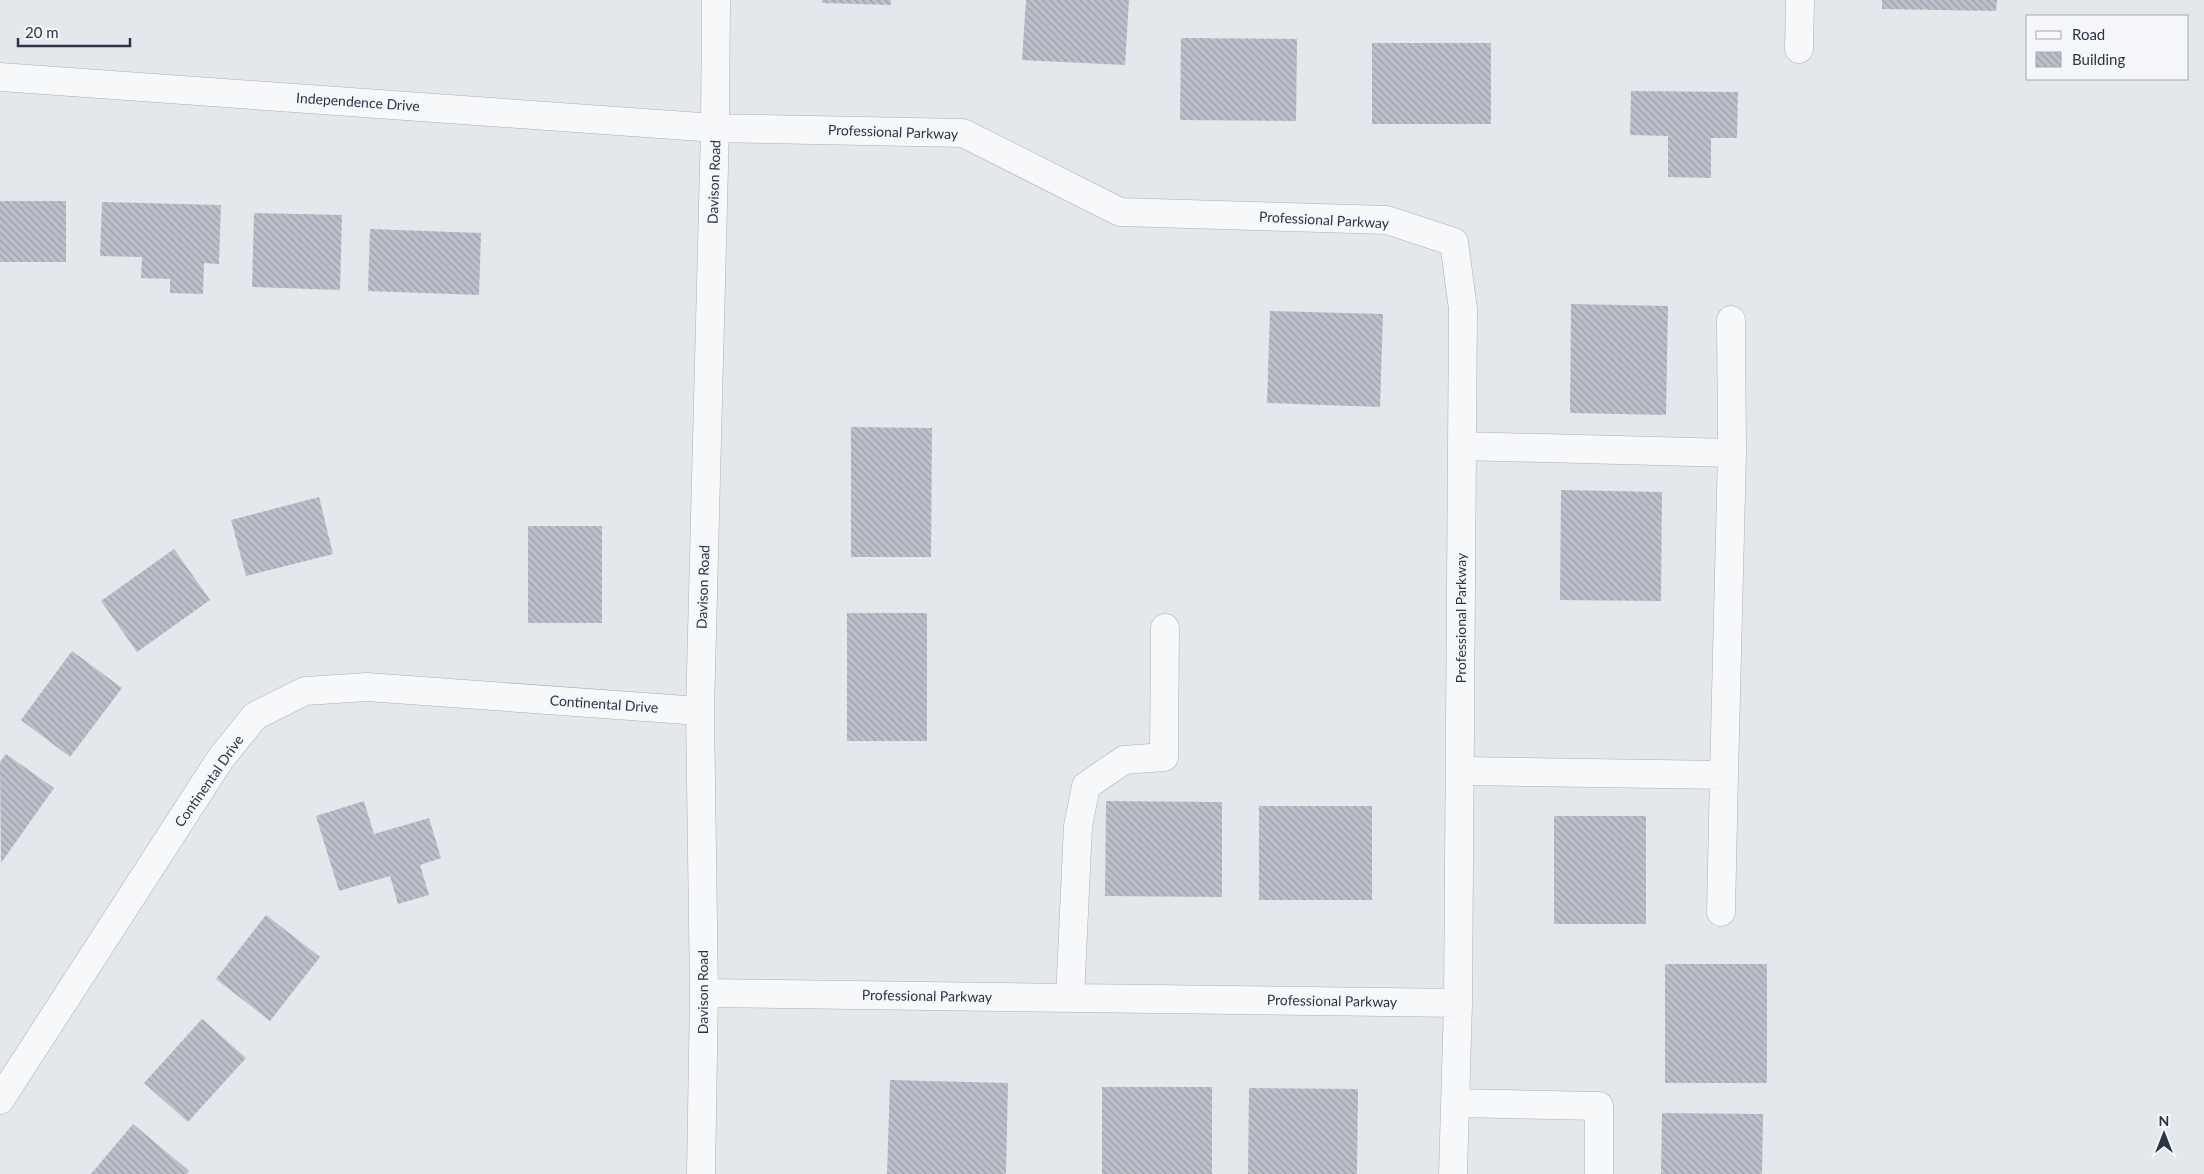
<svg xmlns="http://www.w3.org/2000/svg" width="2204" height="1174" font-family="Lato,sans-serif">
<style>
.building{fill:url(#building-back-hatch)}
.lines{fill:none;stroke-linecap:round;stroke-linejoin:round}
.minor-casing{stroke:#a9aeb7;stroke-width:29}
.minor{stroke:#f7f8fa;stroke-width:28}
.labels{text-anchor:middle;stroke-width:5;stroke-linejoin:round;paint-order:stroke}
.street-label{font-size:14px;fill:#2b3445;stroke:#f4f6f9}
</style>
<defs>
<pattern id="building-back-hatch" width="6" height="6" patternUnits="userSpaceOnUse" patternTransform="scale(1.25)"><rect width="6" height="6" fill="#bbc0ca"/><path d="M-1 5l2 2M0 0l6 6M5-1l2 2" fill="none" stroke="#989da6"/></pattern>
</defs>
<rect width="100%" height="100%" fill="#e4e7ec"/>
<path class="building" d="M822,0H891V5L822,3Z
M1026,0H1129L1125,65L1022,60Z
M1882,0H1997L1996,11L1882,9Z
M1181,38L1297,39L1296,121L1180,120Z
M1372,43H1491V124H1372Z
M1631,91L1738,92L1737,138H1711V178L1668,177V136L1630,135Z
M0,201H66V262H0Z
M102,202L221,205L219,264L204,263L203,294L170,293V279L141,278L142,257L100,256Z
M254,213L342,215L340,290L252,287Z
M370,229L481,233L479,295L368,291Z
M1571,304L1668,306L1666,415L1570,413Z
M1270,311L1383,314L1380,407L1267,403Z
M851,427L932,428L931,557H851Z
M1561,490L1662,492L1661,601L1560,600Z
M319,497L333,554L246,576L231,520Z
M528,526H602V623H528Z
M174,549L210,600L137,652L101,601Z
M847,613H927V741H847Z
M72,651L122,688L70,757L21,720Z
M6,754L54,788L1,863L0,762Z
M364,801L374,834L429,818L441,858L420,865L429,895L398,904L390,876L339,891L316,816Z
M1106,801L1222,802V897L1105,896Z
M1259,806H1372V900H1259Z
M1554,816H1646V924H1554Z
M266,915L320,957L270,1021L216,979Z
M1665,964H1767V1083H1665Z
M202,1019L246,1058L188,1122L144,1083Z
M890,1080L1008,1083L1006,1174H887Z
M1102,1087H1212V1174H1102Z
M1249,1088L1358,1089L1357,1174H1248Z
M1662,1113L1763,1114L1762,1174H1661Z
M133,1124L189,1171L187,1174H91Z"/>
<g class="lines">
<defs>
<path id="minor" d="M1799,49L1800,0
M0,77L715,128L963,133L1120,212L1387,220L1454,242L1463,309L1458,1003L1453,1174
M1731,320L1732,453
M1460,771L1724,775L1732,453L1462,446
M1721,912L1724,774
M704,993L1458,1003
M1070,998L1078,826L1086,786L1124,760L1164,757L1165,628
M0,1100L221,758L255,716L305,691L367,687L700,711
M1455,1103L1599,1106V1174
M701,1174L704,993L700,711L715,128L716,0"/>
</defs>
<use href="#minor" class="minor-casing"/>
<use href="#minor" class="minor"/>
</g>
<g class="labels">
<g class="street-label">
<text transform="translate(358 102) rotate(4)" y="5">Independence Drive</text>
<text transform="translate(893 132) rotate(2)" y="5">Professional Parkway</text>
<text transform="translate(714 182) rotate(-88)" y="5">Davison Road</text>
<text transform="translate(1324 220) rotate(3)" y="5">Professional Parkway</text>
<text transform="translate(703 587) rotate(-88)" y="5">Davison Road</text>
<text transform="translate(1461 618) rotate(-90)" y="5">Professional Parkway</text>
<text transform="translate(604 704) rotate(4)" y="5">Continental Drive</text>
<text transform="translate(209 781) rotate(-55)" y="5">Continental Drive</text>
<text transform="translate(703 992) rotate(-90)" y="5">Davison Road</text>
<text transform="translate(927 996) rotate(1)" y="5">Professional Parkway</text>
<text transform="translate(1332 1001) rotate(1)" y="5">Professional Parkway</text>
</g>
</g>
<rect x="2026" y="15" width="162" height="65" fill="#f4f6f9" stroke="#a4a8b1"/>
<rect x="2036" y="31" width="25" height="8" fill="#f7f8fa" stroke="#a4a8b1"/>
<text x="2072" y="40" font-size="15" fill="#2b3445">Road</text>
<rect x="2036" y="52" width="25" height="15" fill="url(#building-back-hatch)" stroke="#a4a8b1"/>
<text x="2072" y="65" font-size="15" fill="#2b3445">Building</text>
<g transform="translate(2164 1134)" stroke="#f4f6f9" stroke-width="4" paint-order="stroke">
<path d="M0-4L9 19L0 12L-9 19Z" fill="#2b3445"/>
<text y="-8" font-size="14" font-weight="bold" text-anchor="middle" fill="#2b3445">N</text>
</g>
<path d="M18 38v8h112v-8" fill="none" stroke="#2b3445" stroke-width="2.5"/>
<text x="25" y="38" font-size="15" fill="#2b3445" stroke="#f4f6f9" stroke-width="4" paint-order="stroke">20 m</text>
</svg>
